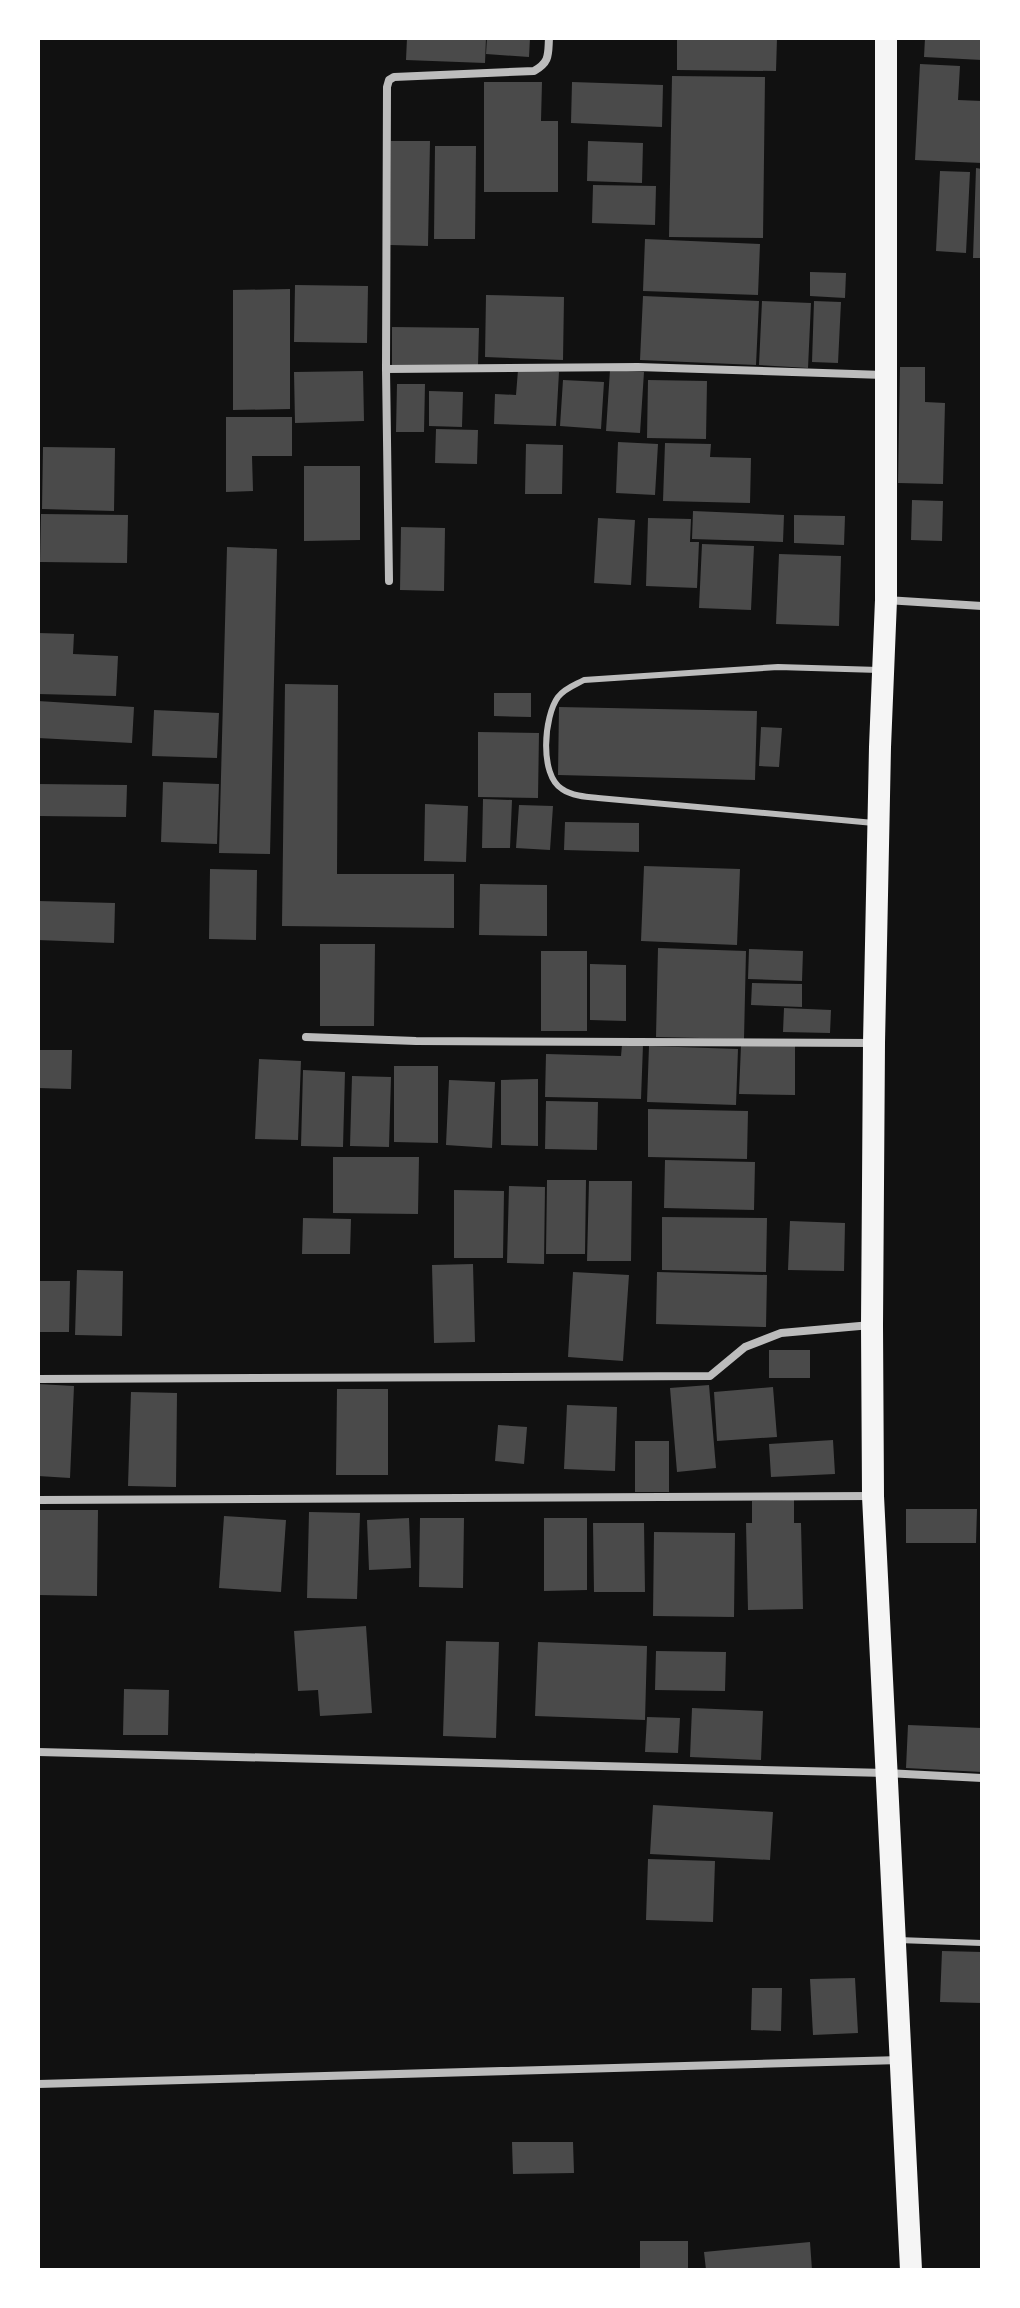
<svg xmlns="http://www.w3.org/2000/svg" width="1020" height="2308" font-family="'Crimson Pro',serif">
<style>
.building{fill:#4a4a4a}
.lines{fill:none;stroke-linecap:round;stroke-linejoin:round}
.service{stroke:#bcbcbc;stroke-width:6}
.minor{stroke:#bcbcbc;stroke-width:8}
.trunk{stroke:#f5f5f5;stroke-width:22}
</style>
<rect width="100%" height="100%" fill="#111"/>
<path class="building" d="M407,38H486L485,63L406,60Z
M487,38H530L529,57L486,54Z
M677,38H777L776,71L677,70Z
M925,38H982V60L924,57Z
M920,64L960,66L958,100L982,101V163L915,160Z
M672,76L765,77L763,238L669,237Z
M484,82H542L541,121H558V192H484Z
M572,82L663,85L662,127L571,123Z
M391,141H430L428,246L390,245Z
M588,141L643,143L642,183L587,181Z
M435,146H476L475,239H434Z
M976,168L982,169V258H973Z
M940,171L970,172L966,253L936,251Z
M593,185L656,186L655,225L592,223Z
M645,239L760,244L758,295L643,291Z
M810,272L846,273L845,298L810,296Z
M295,285L368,286L367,343L294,342Z
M290,289V409L233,410V290Z
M486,295L564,297L563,360L485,357Z
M643,296L759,301L756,365L640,360Z
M762,301L811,303L808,368L759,365Z
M814,301L841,302L838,363L812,362Z
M392,327L479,328L478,366L392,365Z
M900,367H925V402L945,403L943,484L898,483Z
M518,370L559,372L556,426L494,424L495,394L516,395Z
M610,370L644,372L640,433L606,431Z
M363,371L364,421L295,423L294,372Z
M563,380L604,382L601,429L560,426Z
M648,380L707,381L706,439L647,438Z
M397,384H425L424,432H396Z
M429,391L463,392L462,427L429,426Z
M226,417H292V456H252L253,491L226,492Z
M436,429L478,430L477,464L435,463Z
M618,442L658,444L655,495L616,493Z
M665,443L711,444L710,457L751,458L750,503L663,501Z
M526,444L563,445L562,494H525Z
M43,447L115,448L114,511L42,509Z
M304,466H360V540L304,541Z
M912,500L943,501L942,541L911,540Z
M693,511L784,515L783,542L692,539Z
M41,514L128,515L127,563L40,562Z
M794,515L845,516L844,545L794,543Z
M598,518L635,520L631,585L594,583Z
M648,518L691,519L690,542H699L697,588L646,586Z
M401,527L445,528L444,591L400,590Z
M702,544L754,546L751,610L699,608Z
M227,547L277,549L270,854L219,853Z
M779,554L841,556L839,626L776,624Z
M38,633L74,634L73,654L118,656L116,696L38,694Z
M285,684L338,685L337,874H454V928L282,926Z
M494,693H531V717L494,716Z
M38,701L134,707L132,743L38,738Z
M559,707L757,711L755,780L558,775Z
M154,710L219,713L217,758L152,756Z
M761,727L782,728L779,767L759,766Z
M478,732L539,733L538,798L478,797Z
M163,782L219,784L217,844L161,842Z
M38,784L127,785L126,817L38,816Z
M483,799L512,800L510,848H482Z
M425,804L468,806L466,862L424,861Z
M519,805L553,806L550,850L516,848Z
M565,822L639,823V852L564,850Z
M644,866L740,869L737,945L641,941Z
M210,869L257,870L256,940L209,939Z
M480,884L547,885V936L479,935Z
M38,901L115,903L114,943L38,940Z
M320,944H375L374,1026H320Z
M658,948L746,951L744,1039L656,1037Z
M749,949L803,951L802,981L748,979Z
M541,951H587V1031H541Z
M590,964L626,965V1021L590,1020Z
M752,983L802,984V1007L751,1005Z
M784,1008L831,1010L830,1033L783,1032Z
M622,1045H643L641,1099L545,1097L546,1054L621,1056Z
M741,1045L795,1046V1095L739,1094Z
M649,1046L738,1049L736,1105L647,1102Z
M38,1050H72L71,1089L38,1088Z
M259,1059L301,1061L298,1140L255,1139Z
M394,1066H438V1143L394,1142Z
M303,1070L345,1072L343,1147L301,1146Z
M352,1076L391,1077L389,1147L350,1146Z
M538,1079V1146L501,1145V1080Z
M449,1080L495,1082L492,1148L446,1145Z
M546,1101L598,1102L597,1150L545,1149Z
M648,1109L748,1111L747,1159L648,1157Z
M333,1157H419L418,1214L333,1213Z
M665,1160L755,1162L754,1210L664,1208Z
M547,1180H586L585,1254H546Z
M589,1181H632L631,1261H587Z
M509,1186L545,1187L544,1264L507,1263Z
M454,1190L504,1191L503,1258H454Z
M662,1217L767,1218L766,1272L662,1270Z
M303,1218L351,1219L350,1254H302Z
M790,1221L845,1223L844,1271L788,1270Z
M473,1264L475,1342L434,1343L432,1265Z
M77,1270L123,1271L122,1336L75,1335Z
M573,1272L629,1275L623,1361L568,1357Z
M657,1272L767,1275L766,1327L656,1324Z
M38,1281H70L69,1332H38Z
M769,1350H810V1378H769Z
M38,1384L74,1386L70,1478L38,1476Z
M709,1385L716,1468L677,1472L670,1388Z
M773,1387L777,1437L717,1441L714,1392Z
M337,1389H388V1475H336Z
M131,1392L177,1393L176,1487L128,1486Z
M567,1405L617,1407L615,1471L564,1469Z
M498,1425L527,1427L524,1464L495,1461Z
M833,1440L835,1474L771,1477L769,1444Z
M635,1441H669V1492H635Z
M794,1500V1523H801L803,1609L748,1610L746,1523H752V1501Z
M906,1509H977L976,1543H906Z
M38,1510H98L97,1596L38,1595Z
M309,1512L360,1513L357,1599L307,1598Z
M224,1516L286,1520L281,1592L219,1588Z
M409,1518L411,1568L369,1570L367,1520Z
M420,1518H464L463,1588L419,1587Z
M544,1518H587V1590L544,1591Z
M593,1523H644L645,1592H594Z
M654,1532L735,1533L734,1617L653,1616Z
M366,1626L372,1713L320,1716L318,1690L298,1691L294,1631Z
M446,1641L499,1642L496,1738L443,1736Z
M538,1642L647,1646L645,1720L535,1716Z
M656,1651L726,1652L725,1691L655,1690Z
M124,1689L169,1690L168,1735H123Z
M692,1708L763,1711L761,1760L690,1757Z
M647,1717L680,1718L678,1753L645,1752Z
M908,1725L982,1728V1772L906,1768Z
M653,1805L773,1812L770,1860L650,1854Z
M648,1859L715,1861L713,1922L646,1920Z
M942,1951L982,1952V2003L940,2002Z
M855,1978L858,2033L813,2035L810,1979Z
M752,1988H782L781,2031L751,2030Z
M512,2142H573L574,2173L513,2174Z
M640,2241H688V2270H640Z
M810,2242L812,2270H706L704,2252Z"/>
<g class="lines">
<path class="service" d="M874,823L598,798C587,797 572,796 562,789C539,775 544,716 558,697C565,688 575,685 584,680L778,667L879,670
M898,1940L982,1943"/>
<path class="minor" d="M386,369L638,367L884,375
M389,581L386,369L387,87L389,80L394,77L534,71C550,62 548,55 549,38
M886,600L982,606
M306,1037L416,1041L873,1043
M38,1379L710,1376L745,1347L781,1333L871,1325
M38,1500L873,1496
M38,1752L886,1773L982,1778
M38,2084L901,2060"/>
<path class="trunk" d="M886,38V600L880,747L874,1043L872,1325L873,1496L911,2270"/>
</g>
<rect width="1020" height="2308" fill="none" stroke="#ffffff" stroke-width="80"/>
</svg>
